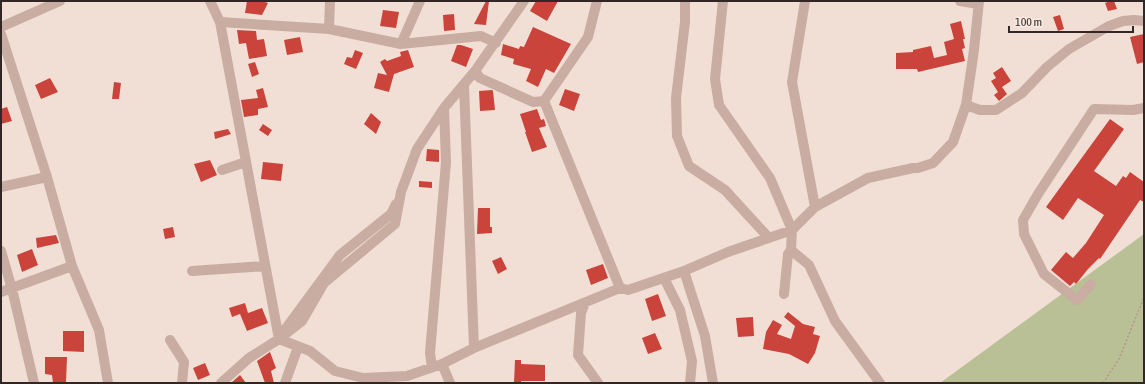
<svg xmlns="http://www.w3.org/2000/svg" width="1145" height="384" font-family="'Asap Condensed',sans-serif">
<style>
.green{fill:#b9c096}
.building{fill:#ca443b}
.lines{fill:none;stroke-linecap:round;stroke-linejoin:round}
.path{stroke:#b5968c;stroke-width:1.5;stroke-dasharray:2 2;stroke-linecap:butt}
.minor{stroke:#c9ada2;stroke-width:10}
</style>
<rect width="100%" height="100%" fill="#f1dfd6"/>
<path class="green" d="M1144,234V383H940Z"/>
<path class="building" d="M247,1H262L268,3L262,15L245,13Z
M486,1H489L486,25L474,24Z
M536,1H558L547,21L530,11Z
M1111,1H1114L1117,9L1108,11L1105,3Z
M383,10L399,12L396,28L380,26Z
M454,14L455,30L444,31L443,15Z
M1060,15L1064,29L1058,31L1053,17Z
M961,21L965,39H963L965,48L962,49L965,61L918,72L917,69H896V53L913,52V50L931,46L934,58L947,55L944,42L954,39L950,24Z
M533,27L571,44L554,73L546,69L538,87L526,81L531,69L513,64L514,59L501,55L503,44L519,49L520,46L524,47Z
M237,30L256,31L257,40L264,39L267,56L249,59L246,43L239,44Z
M1144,34V62L1137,64L1130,37Z
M300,37L303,52L287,55L284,40Z
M457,45H461L473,49L466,67L451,61Z
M355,50L363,53L356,69L344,64L347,57L352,58Z
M408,50L414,67L394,74L389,92L374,88L378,73L387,75L380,62L385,59L387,61L401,56L400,52Z
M255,62L259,74L252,77L248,64Z
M1002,67L1011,81L1002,87L1007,94L999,101L994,95L998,92L991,81L996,78L993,73Z
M50,78L58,92L41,99L35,85Z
M114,82L121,83L119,99H112Z
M263,88L268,107L258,109V115L244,117L241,100L258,98L256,90Z
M565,89L580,94L574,111L559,105Z
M492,90L493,91L495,110L480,111L479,91Z
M7,107L12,121L1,124V109Z
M537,109L541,120L544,119L546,126L539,128L547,147L532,152L525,132H526L520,114Z
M371,113L381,122L376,134L364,124Z
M1110,119L1124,129L1094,171L1116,186L1123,176L1126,178L1130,172L1144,182V202L1140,200L1100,259L1099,258L1088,269L1076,284L1074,282L1070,286L1051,270L1066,252L1073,258L1086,243L1104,215L1078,198L1063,220L1046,207Z
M263,124L272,130L268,136L259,130Z
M228,129L231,134L215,139L214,132Z
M427,149L439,150V162L426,161Z
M210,160L217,175L201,182L194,164Z
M263,162L283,164L281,181L261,179Z
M419,181L432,182V188L419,187Z
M478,208H490V227H492V233L477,234Z
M173,227L175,237L165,239L163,229Z
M56,235L59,243L37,248L36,238Z
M32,249L38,265L22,272L17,255Z
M501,257L507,269L498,274L492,261Z
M603,264L608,278L591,285L586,270Z
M658,294L666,316L652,321L645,299Z
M245,303L248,313L262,308L268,323L247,331L240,314L232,317L229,308Z
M788,312L803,324L815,327L813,334L820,336L815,353L808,364L789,354L763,349L766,332L773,320L782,325L777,334L791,339L795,326L784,317Z
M753,317L754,336L738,337L736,318Z
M63,331H84V352L63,351Z
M655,333L662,349L648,354L642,338Z
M270,352L276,368L271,371L274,383H265L257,361Z
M45,357H67L66,383H53L52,375L45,374Z
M515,360H521V364L545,365V381H521V383H514Z
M205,363L210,375L198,380L193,368Z
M240,375L246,383H231Z"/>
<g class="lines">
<path class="path" d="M1103,383L1119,359L1144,297"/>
<path class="minor" d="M210,1L220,22L329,29L401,44L481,36L496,43
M524,1L475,71L480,78L533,102L544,101L588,37L597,1
M685,1V22L676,98L677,136L689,166L725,190L769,238
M723,1L715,79L719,105L770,178L792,230L791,250L788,254L784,294
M805,1L792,82L815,207
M960,1L978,4
M220,22L279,339
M1,27L60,1
M329,29L330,1
M1,34L47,177L72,266L99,330L108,383
M401,44L420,1
M464,85L474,348
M544,101L620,288
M966,105L980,110H996L1022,93L1047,67L1069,49L1109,26L1123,21L1134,20L1144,21
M222,170L246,162
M1,187L47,177
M791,250L809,265L835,321L880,383
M1,251L12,289L34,383
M192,271L265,266
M684,271L705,336L713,383
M664,278L680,310L692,361L690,383
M1091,284L1077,300L1044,274L1024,234L1023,220L1038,194L1094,109L1133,110L1144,108
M1,292L72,266
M585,303L581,313L578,355L598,383
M284,331L340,255L391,214L396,204
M279,339L302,321L324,283L395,224L401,192L417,149L444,108
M170,340L184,362L182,383
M442,364L450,383
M432,367L430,353L446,162L444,108L475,71
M221,383L249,358L279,339L310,351L335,371L363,378L407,376L442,364L474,348L620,288L628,290L684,271L728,252L792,230L815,207L868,178L913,168H918L933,163L953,142L966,105L974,50L979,1
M285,383L298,347"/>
</g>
<rect width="1145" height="384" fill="none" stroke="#332725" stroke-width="4"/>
<path d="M1009 26v6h124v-6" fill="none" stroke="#332725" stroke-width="2"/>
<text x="1015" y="26" font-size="12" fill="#332725" stroke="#f9eae2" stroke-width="3" paint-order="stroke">100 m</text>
</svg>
